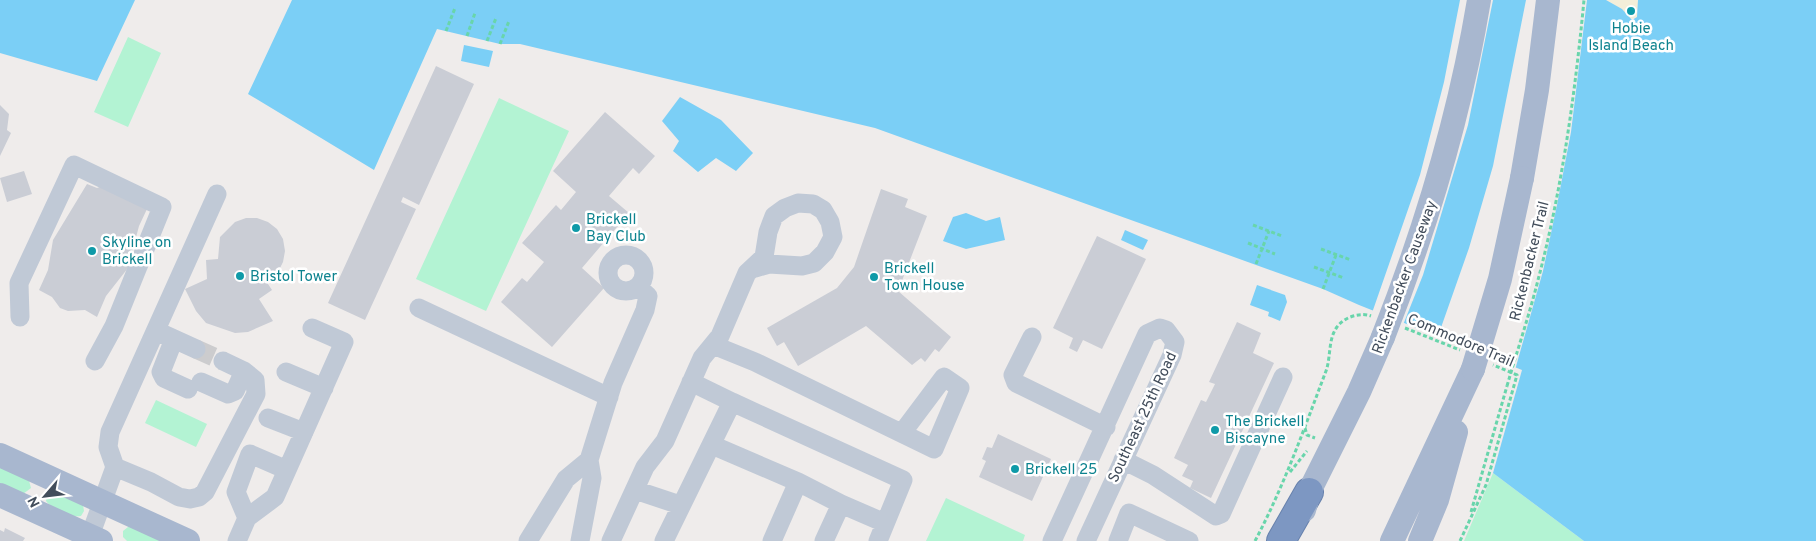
<svg xmlns="http://www.w3.org/2000/svg" width="1816" height="541" font-family="Overpass,sans-serif">
<style>
.green{fill:#b3f3d3}
.sand{fill:#f3eed9}
.water{fill:#7bcff6}
.pier{fill:#efeceb}
.building{fill:#cacdd5}
.lines{fill:none;stroke-linecap:round;stroke-linejoin:round}
.minor-tunnel{stroke:#ccccce;stroke-width:19;stroke-dasharray:19 9;stroke-linecap:butt}
.highway-casing{stroke:#6882ad;stroke-width:30}
.path{stroke:#68d5ab;stroke-width:3;stroke-dasharray:4 2.5;stroke-linecap:butt}
.minor{stroke:#c0c9d6;stroke-width:19}
.major{stroke:#a8b7cf;stroke-width:24}
.highway{stroke:#7d97c2;stroke-width:28}
.path-bridge{stroke:#68d5ab;stroke-width:3;stroke-dasharray:4 2.5;stroke-linecap:butt}
.major-bridge{stroke:#a8b7cf;stroke-width:24}
.culture-dot{fill:#0f9aa8;stroke:#fff;stroke-width:2}
.labels{text-anchor:middle;stroke-width:5;stroke-linejoin:round;paint-order:stroke}
.culture-label{font-size:15px;fill:#0d838f;stroke:#fff;text-anchor:start}
.street-label{font-size:15px;fill:#424d5b;stroke:#fff}
</style>
<rect width="100%" height="100%" fill="#efeceb"/>
<path class="green" d="M128,37L161,53L128,127L94,112Z
M499,98L569,131L486,311L416,279Z
M156,400L207,424L196,447L145,423Z
M0,464L28,477L31,488L23,494L0,483Z
M1493,473L1584,541H1464Z
M56,490L83,505L84,511L81,516C70,518 53,510 46,501L47,496Z
M946,498L1025,535L1023,541H926Z
M134,526L167,541H127L123,537V531L128,527Z"/>
<path class="sand" d="M1606,0H1638L1637,17L1629,19L1622,9Z"/>
<path class="water" d="M0,0H135L97,81L0,53Z
M292,0H1606L1622,9L1632,20L1637,17L1638,0H1816V541H1584L1493,473L1522,370L1359,305L1323,289L875,128L520,44H500L437,29L374,170L248,94Z
M464,45L493,51L489,67L461,61Z
M680,97L721,120L753,153L736,171L716,158L698,172L673,151L679,141L662,121Z
M966,213L986,221L1000,217L1005,240L966,249L943,241L953,217Z
M1125,230L1148,240L1143,250L1121,240Z
M1257,285L1285,295L1287,302L1280,321L1268,316L1269,312L1250,305Z"/>
<path class="pier" d="M1460,0H1493L1468,125L1423,275L1403,325L1372,313L1420,175L1444,82Z
M1526,0H1587L1571,132L1557,205L1543,271L1515,370L1437,339L1469,248L1493,166Z"/>
<path class="building" d="M436,66L474,84L419,205L403,197L401,202L416,209L365,320L328,303Z
M0,105L9,114L7,130L11,133L0,156Z
M605,112L655,156L639,174L633,168L609,196L629,213L582,268L604,288L552,347L501,302L522,278L527,282L544,262L522,243L556,205L561,210L576,192L553,171Z
M24,171L32,194L7,202L0,178Z
M87,184L97,188L105,185L147,209L139,226L128,268L106,296L97,317L85,310L68,311L60,308L52,297L39,290L48,270L53,240Z
M881,189L908,199L905,207L927,216L898,291L951,337L939,352L935,349L925,362L921,358L912,365L866,326L798,366L784,342L777,346L767,328L837,288L854,267Z
M246,218H257L268,222L277,229L283,239L285,251L283,262L278,272L266,281L272,290L259,299L273,321L248,332L235,333L206,323L196,311L185,289L207,279L206,260L218,259L220,237L235,222Z
M1097,236L1146,259L1102,349L1083,340L1077,352L1069,348L1073,338L1053,328Z
M1237,322L1261,333L1253,353L1274,363L1211,498L1190,488L1193,481L1182,476L1188,465L1174,458L1201,400L1206,402L1215,384L1209,382Z
M998,434L1051,459L1032,501L979,477L986,461L982,459L987,447L992,448Z
M5,528L25,538L23,541H0V530L4,532Z"/>
<g class="lines">
<path class="minor-tunnel" d="M196,349L223,361"/>
<defs>
<path id="highway" d="M1281,541L1309,492"/>
</defs>
<use href="#highway" class="highway-casing"/>
<path class="path" d="M446,31L455,8
M467,36L475,13
M487,41L496,18
M500,44L509,21
M1253,225L1282,236
M1248,243L1275,254
M1321,249L1351,260
M1256,264L1269,231
M1314,267L1344,278
M1323,289L1336,255
M1405,328L1460,350
M1305,428L1307,435L1315,438
M1290,472L1307,451
M1471,512L1507,386
M1255,541C1284,486 1304,429 1326,371C1331,357 1328,339 1337,327C1344,317 1360,312 1371,316
M1460,541L1486,485L1517,375L1493,365"/>
<path class="minor" d="M608 273a18 18 0 1 1 36 0a18 18 0 1 1-36 0Z
M419,308L609,397
M20,317L19,283L74,165L162,207L114,326L95,361
M163,334L196,349
M1032,337L1013,375L1016,383L1106,427
M174,339L161,372L164,378L188,389
M713,345L755,362L934,449L960,388L944,377L902,433
M286,372L324,388
M201,382L228,394L235,391L244,371
M691,382L732,402
M268,418L304,432
M712,445L798,482
M1123,460L1153,475L1216,516L1221,514L1283,377
M115,467L151,482L179,497L190,499L199,497L205,492L256,394L255,380L244,371L223,361
M635,490L680,505
M841,504L885,523
M247,518L236,492L250,454L287,470
M90,536L115,467L108,447L110,432L217,194
M237,541L247,518L275,497L344,342L312,328
M528,541L566,479L589,460L613,383L645,310L648,296L638,287
M580,541L592,478L589,460
M611,541L645,467L665,441L702,358L720,336L747,273L764,257L768,232L774,216L785,208L798,203L813,204L823,210L830,222L833,237L825,252L814,263L802,266L769,264L755,268
M664,541L732,402L903,480L878,541
M772,541L798,482L841,504L824,541
M1052,541L1147,334L1160,328L1166,330L1175,342L1172,355L1086,541
M1118,541L1129,513L1189,541"/>
<path class="major" d="M1522,178L1537,90L1548,0
M0,455L188,541
M0,495L101,541
M1304,510L1309,492L1359,392L1383,337
M1392,541L1473,369
M1420,541L1437,500L1456,432"/>
<use href="#highway" class="highway"/>
<path class="path-bridge" d="M1507,386C1517,351 1529,316 1538,280C1562,189 1575,94 1584,0"/>
<path class="major-bridge" d="M1383,337C1426,228 1460,115 1479,0
M1473,369L1500,279L1522,178"/>
</g>
<g class="culture-dot">
<circle cx="1631" cy="11" r="5"/>
<circle cx="576" cy="228" r="5"/>
<circle cx="92" cy="251" r="5"/>
<circle cx="240" cy="276" r="5"/>
<circle cx="874" cy="277" r="5"/>
<circle cx="1215" cy="430" r="5"/>
<circle cx="1015" cy="469" r="5"/>
</g>
<g class="labels">
<g class="culture-label">
<text x="1631" y="33" text-anchor="middle">Hobie<tspan x="1631" dy="17">Island Beach</tspan></text>
<text x="586" y="224">Brickell<tspan x="586" dy="17">Bay Club</tspan></text>
<text x="102" y="247">Skyline on<tspan x="102" dy="17">Brickell</tspan></text>
<text x="884" y="273">Brickell<tspan x="884" dy="17">Town House</tspan></text>
<text x="250" y="281">Bristol Tower</text>
<text x="1225" y="426">The Brickell<tspan x="1225" dy="17">Biscayne</tspan></text>
<text x="1025" y="474">Brickell 25</text>
</g>
<g class="street-label">
<text transform="translate(1529 261) rotate(-76)" y="5">Rickenbacker Trail</text>
<text transform="translate(1404 277) rotate(-70)" y="5">Rickenbacker Causeway</text>
<text transform="translate(1461 340) rotate(23)" y="5">Commodore Trail</text>
<text transform="translate(1142 417) rotate(-65)" y="5">Southeast 25th Road</text>
</g>
</g>
<g transform="translate(45 496) rotate(242)" stroke="#ffffff" stroke-width="4" paint-order="stroke">
<path d="M0-4L9 19L0 12L-9 19Z" fill="#424d5b"/>
<text y="-8" font-size="14" font-weight="bold" text-anchor="middle" fill="#424d5b">N</text>
</g>
</svg>
